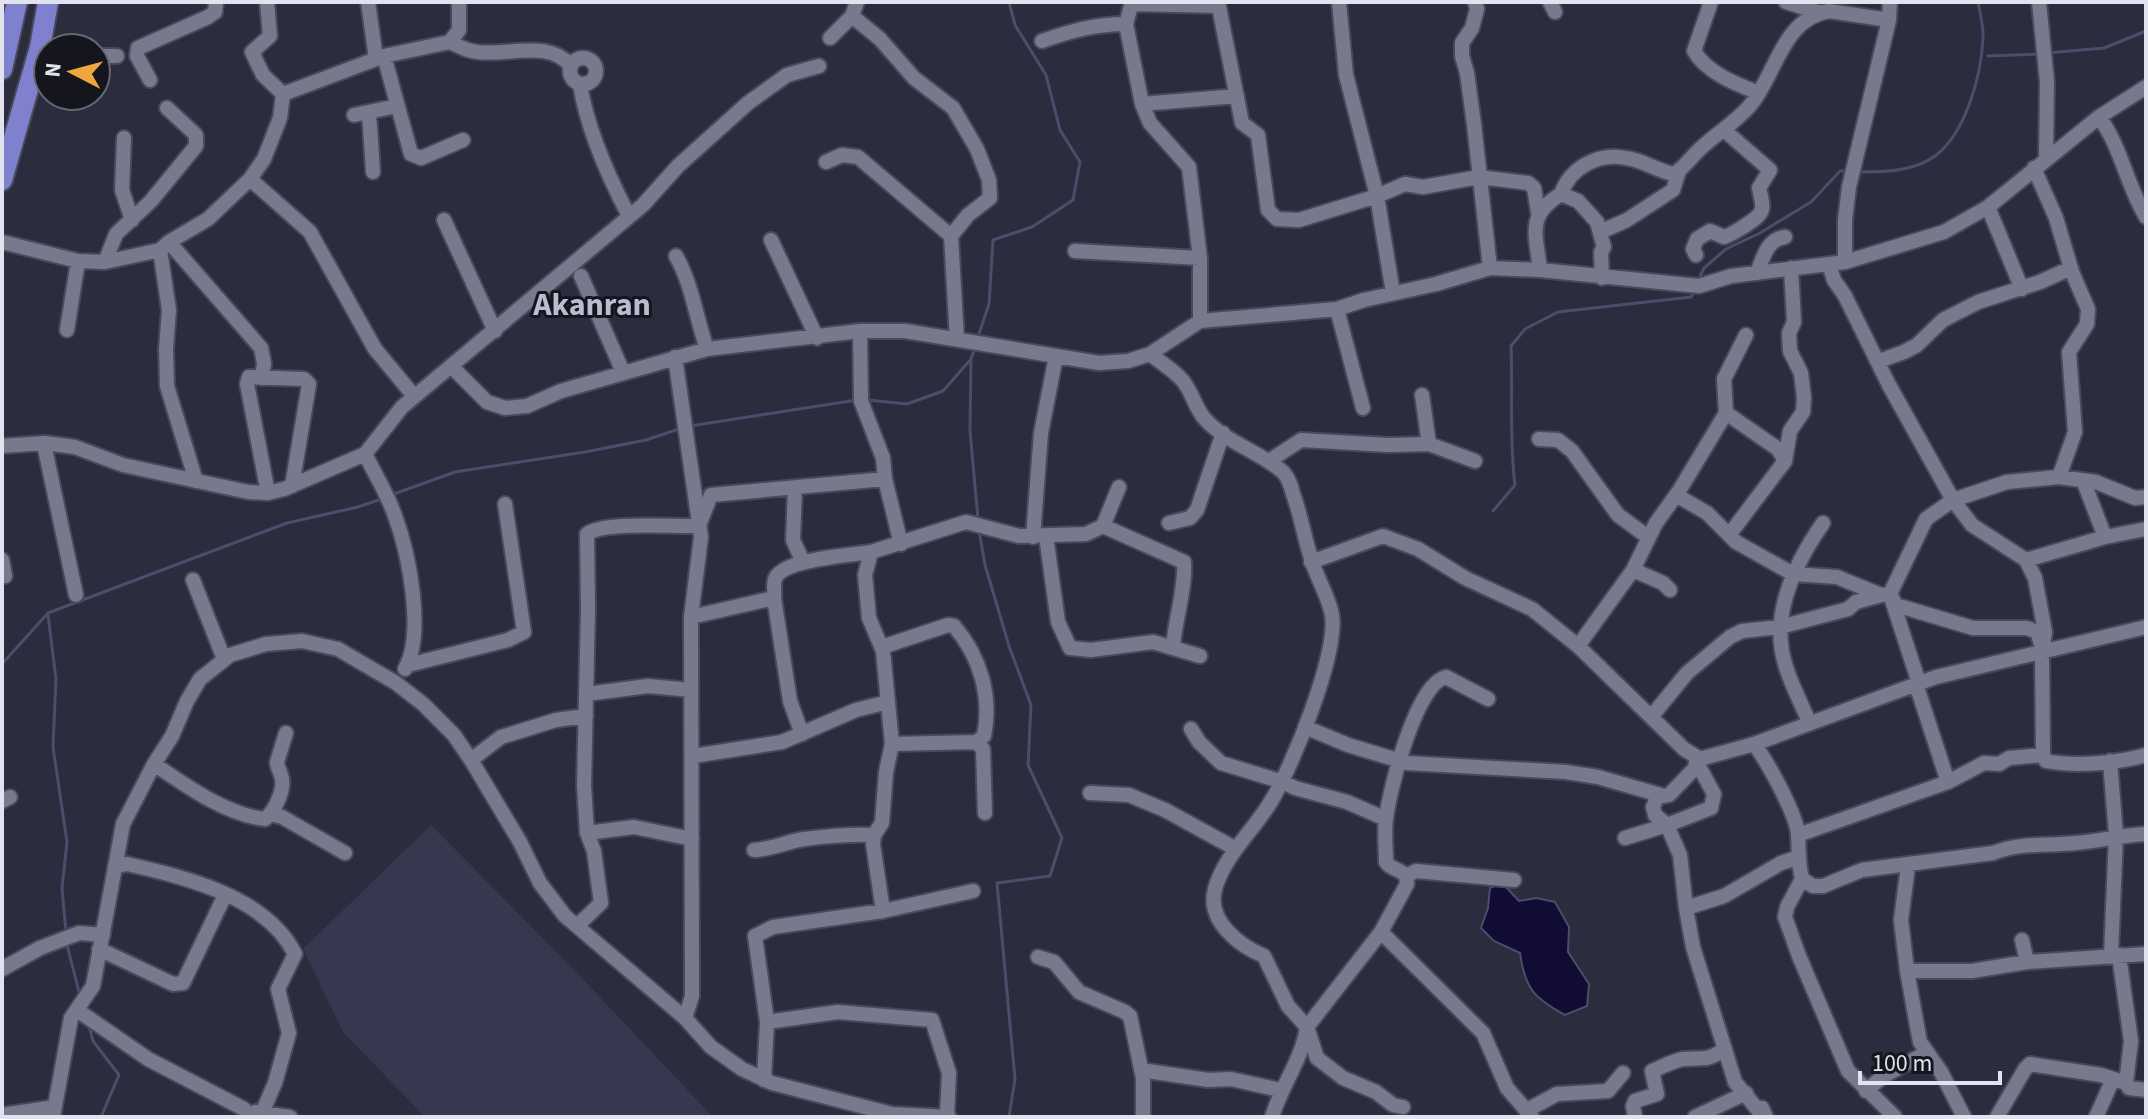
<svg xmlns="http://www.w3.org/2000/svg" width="2148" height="1119" font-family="'Source Sans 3',sans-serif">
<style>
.built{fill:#36384f}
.water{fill:#100c33;stroke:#4f4c6b;stroke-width:2}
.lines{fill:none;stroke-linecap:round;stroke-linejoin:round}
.stream{stroke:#4f4c6b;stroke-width:3}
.minor-casing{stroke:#494a59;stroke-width:18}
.highway-casing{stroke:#494a59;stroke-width:24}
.minor{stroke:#77798d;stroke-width:14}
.highway{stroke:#7f81cf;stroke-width:20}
.labels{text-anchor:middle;stroke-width:6;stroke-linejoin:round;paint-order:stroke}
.quarter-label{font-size:32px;font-weight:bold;fill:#babcd2;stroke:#15151d}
</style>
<rect width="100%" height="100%" fill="#2b2c3e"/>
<path class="built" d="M431,825L580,976L713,1117H425L343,1032L303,949Z"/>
<path class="water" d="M1502,883L1519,901L1536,898L1555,902L1569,927L1568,952L1589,984L1587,1006L1565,1015C1534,998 1525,989 1520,953L1494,941L1481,928L1488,908L1490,888Z"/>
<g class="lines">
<path class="stream" d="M2047,53L2104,48L2146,31
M1988,56L2040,54
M1857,172C1882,172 1914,172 1935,156C1966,133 1981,76 1983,39C1984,27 1980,14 1978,2
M1698,281L1704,268L1726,249L1760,233L1811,202L1840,171H1846
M978,337L989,304L993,240L1032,227L1073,200L1080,162L1060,130L1046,75L1015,25L1009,2
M975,348L971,359L970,431L978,519
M868,400L907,404L943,391L971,359
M690,426L857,400
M391,495L455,472L585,452L646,440L679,429
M1493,511L1515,485C1509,439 1513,392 1511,346L1525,329L1558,312L1691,297L1694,292
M979,531L985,565L1009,646L1031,705L1028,765L1062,838L1050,876L997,883L1015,1079L1009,1117
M48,615L56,679L53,747L67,842L62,888L66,933
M2,664L48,613L287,523L358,507L384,498
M67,945L80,996
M89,1026L93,1041L119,1075L101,1117"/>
<defs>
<path id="minor" d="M267,2L270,36L252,52L263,75L283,94
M368,2L376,59
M1132,2L1126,24L1142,104L1150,123L1189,167L1200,258V321
M1218,2L1242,123L1258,135L1268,210L1277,219L1299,220L1377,196L1405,184L1423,187L1479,177L1528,183L1534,188L1538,212
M1339,2L1346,75L1377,196L1393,293
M1475,2L1477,9L1472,28L1462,43V56L1467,73L1474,124L1490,268
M1550,2L1555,12
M1711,2L1694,51C1707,73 1736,84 1759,93
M1786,2L1821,13
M2039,2L2047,82L2046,159
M1132,4L1218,6
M852,16L880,39L914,78L953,108L977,149L989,180L990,198L968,215L951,236L957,339
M830,38L852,16L857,2
M1042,41C1071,31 1095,24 1126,24
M450,42C456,45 462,48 468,50C501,60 546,36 571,66
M96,56H117
M384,56L411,154L421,158L463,140
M570 71a13 13 0 1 1 26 0a13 13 0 1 1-26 0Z
M150,80L137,56L138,48L208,17L215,12L216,2
M580,84C587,129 608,176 629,216
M1142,104L1237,96
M369,112L373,172
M354,115L397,106
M2099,117C2121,146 2127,186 2146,217
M124,138L122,190L132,220
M826,162L842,155L858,157L951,236
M2034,168L2056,218L2072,272L2088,309L2087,324L2069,352L2075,432L2059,477
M250,179L310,232L375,349L414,396
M1561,194L1578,201L1597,222L1604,247L1601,252L1602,278
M1988,207L2022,289
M444,220L495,331
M1600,232L1627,220L1673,190L1679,171
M771,240L817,338
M2,242L78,261L105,262L160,250L169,242L208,219L250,179L264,159L280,118L283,94L384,56L450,42L459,30V2
M169,242L261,348L264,363L262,378
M160,250L169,310L166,349L167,386L196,481
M1075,251L1200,258
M1696,255L1693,249L1697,239L1710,231L1724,237C1733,234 1738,230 1746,225C1766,212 1764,210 1759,188L1770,170L1724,130
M676,256C692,284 696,318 707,349
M105,262L116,234L151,201L196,146V135L167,108
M1845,262V220L1849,187L1889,20L1890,2
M1829,264L1834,280L1845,296L1889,385L1953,500L1972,525L2026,560L2035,578L2045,632L2042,653L2043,755L2046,761C2075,767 2118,763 2146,755
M1540,270C1536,234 1526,215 1561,194C1570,168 1598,152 1626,158C1643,160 1657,171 1674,174C1685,167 1692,156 1701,148C1718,132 1738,121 1752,103C1777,71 1783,19 1829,11L1889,20
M1757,273C1763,258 1767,239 1785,237
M581,276L623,372
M1337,309L1363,408
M67,330L78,261
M860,331L861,401L883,458L885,479L901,544
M1150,354C1160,362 1175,371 1183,381C1192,392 1195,407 1204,418C1226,443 1259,451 1283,472C1289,478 1291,486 1293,494C1301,515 1304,537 1311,558C1316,577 1328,594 1332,615C1338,654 1292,768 1270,803C1253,831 1224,856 1215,889C1206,921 1240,946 1264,956L1288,1006L1307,1027C1302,1060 1281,1086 1272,1117
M675,357L701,537L691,617L692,996L685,1018
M1879,361L1904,352L1917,345L1943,320L1978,302L2040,282L2071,268
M451,366L643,205L678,166L748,103L787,75L819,66
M1422,395L1429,444
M1726,413L1778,449L1785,461L1729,535
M1539,439L1558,440L1572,451L1618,515L1648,537
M44,444L76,595
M2,446L45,443L75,447L123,465L248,492L268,493L284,489L365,454L402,407L451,366L487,402L505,408L527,406L561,391L707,349L860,331H905L1099,363L1128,361L1150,354L1200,321L1337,309L1364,300L1436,284L1490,268L1540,270L1699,286L1731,276L1845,262L1944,232L1988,207L2099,117L2146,87
M365,454C375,474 388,495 395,516C409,554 425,633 405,669
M1269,461L1301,440L1388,445L1429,444L1475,461
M1785,461L1790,431L1803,412L1804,398L1801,373L1790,351L1789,333L1794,322L1791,268
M795,488L793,540L803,562
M268,493L247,384L249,377L304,379L309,384L292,486
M1676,495L1707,513L1736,542L1793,574L1837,577L1881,595L1890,594L1896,605L1973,628H2027L2037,632L2042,647
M700,523L711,495L885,479
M1169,523L1190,518L1197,510L1223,433
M1103,526L1184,562C1186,587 1175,620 1173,647
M1046,536L1058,622L1070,648L1091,650L1153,642L1200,656
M1033,537L1041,433L1056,356
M2105,537L2146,529
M2,560L5,576
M2026,560L2105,537L2083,480
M1311,562L1383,536L1418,549L1465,578L1532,609L1578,646L1684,749L1700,759L1754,744L1936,677L2146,627
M1633,570L1663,583L1670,590
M193,580L224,659
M774,598L790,701L802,734
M691,617L774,598C775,593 773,584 775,579C782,559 852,555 871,552
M1578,646L1633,570L1656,523L1679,491L1726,413L1724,379L1746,335
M882,647L948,625L954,626C980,656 992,696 984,736L976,742L983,749L985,813
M408,665L508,640L524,632L505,504
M1919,683L1890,594L1926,519L1953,500L2007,482L2059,477L2096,482L2135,498L2146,497
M1916,684L1948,782
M586,694L648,686L691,690
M1651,717L1687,673L1730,637L1742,631L1780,627L1848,609L1856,602L1881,595
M1809,722C1800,700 1786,675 1782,651C1774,606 1798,559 1823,523
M1305,727L1348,745L1407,763L1566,772L1598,777L1664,796L1669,795L1695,768L1696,761L1700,759
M1191,729L1199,742L1221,763L1283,782L1295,788L1347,802L1386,819
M892,744L976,742
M1754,744C1767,761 1797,815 1798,835C1799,851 1798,863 1802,879L1813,886H1823L1862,870L1993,853C2021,842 2046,846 2076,843C2099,841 2122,835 2146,834
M693,756L782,742L856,710L888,702
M471,760L501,737L556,720L586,716
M2110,761L2116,835L2111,955
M154,764C185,785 226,815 265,819C275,811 286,788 281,775C280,771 277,767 277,762L286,733
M1090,793L1129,795L1165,810L1236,849
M1658,794L1653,807L1655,815L1667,825L1680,855L1686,908L1724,896L1781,863L1796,858
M2,801L10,797
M271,814L282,817L345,853
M587,833L634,827L692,839
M1798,835L1948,782L1984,763L1999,764L2009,758L2043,755
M1625,838L1667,825L1711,808L1714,794L1696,761
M754,850C774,849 785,842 804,839C827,836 851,834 874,835
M115,866L127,864C184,877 266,896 295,954L278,989L289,1033L275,1083L262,1113
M1908,866L1901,920L1907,971L1920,1042L1941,1072L1964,1117
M1406,876C1401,869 1391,870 1386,862C1386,848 1384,832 1386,818C1390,789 1416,683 1446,677L1488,699
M1406,876L1416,871L1514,880
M1802,879L1787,907L1785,917L1799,956L1848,1071L1895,1117
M1686,908L1693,947L1735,1082L1758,1110L1762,1108L1766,1117
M883,911L873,844L874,835L882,823L886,772L892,744L883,651L869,618L865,575L871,552L966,522L1019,536L1086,534L1103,526L1119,487
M578,925L601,903L594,851L587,833L584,785L588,609L587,534C604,521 674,527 698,526
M1381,932L1483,1033L1507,1088L1532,1117
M2022,940L2027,962
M99,949L173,984L183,983L225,895
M2119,955L2131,1041L2126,1083L2129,1088L2146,1090
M1038,957L1054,962L1079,992L1125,1012L1130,1016L1143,1078V1117
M2,969L40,948L79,933L103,935
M1907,971H1972L2027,962L2146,954
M77,1010L148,1059L244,1109
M767,1022L838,1012L932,1020L949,1073L947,1116
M1141,1070L1208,1080L1231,1079L1280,1090
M764,1080L767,1022L755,936L773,927L883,911L973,891
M1866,1091L1882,1077L1927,1052
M1403,1107L1393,1105L1376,1092L1343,1078L1317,1058L1307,1027L1381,932L1407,884L1406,876
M1527,1110L1557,1094L1608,1091L1623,1073
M255,1112L290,1117
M2,1115L55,1107
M53,1117L71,1018L93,986L123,824L154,764L172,736L187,701L200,679L230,655L266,644L302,641L338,649L396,683L423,704L454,735L471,760L520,842L540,883L565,916L685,1018L711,1047L742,1069L772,1083L892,1114L949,1117
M1635,1117L1633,1106L1635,1101L1657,1094L1652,1071C1662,1067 1672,1061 1683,1059C1703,1057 1706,1062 1725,1049
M1695,1117L1746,1093
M1997,1117L2025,1069L2030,1064L2101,1075L2126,1083
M2096,1117L2113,1079"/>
<path id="highway" d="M2,69L17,2
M2,180L40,47L48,2"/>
</defs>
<use href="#minor" class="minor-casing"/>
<use href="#highway" class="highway-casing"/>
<use href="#minor" class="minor"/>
<use href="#highway" class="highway"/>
</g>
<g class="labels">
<g class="quarter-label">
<text x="592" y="315">Akanran</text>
</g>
</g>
<rect width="2148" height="1119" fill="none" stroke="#e1e3ee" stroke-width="8"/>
<g transform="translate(72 72) rotate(276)"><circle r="38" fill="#15151d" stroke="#676771" stroke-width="2"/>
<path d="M0-6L14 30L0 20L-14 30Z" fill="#f0a63f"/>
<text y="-12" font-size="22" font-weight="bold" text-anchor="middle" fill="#e1e3ee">N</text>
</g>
<path d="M1860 1071v12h140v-12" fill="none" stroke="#e1e3ee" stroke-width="4"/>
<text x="1872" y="1071" font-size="24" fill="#e1e3ee" stroke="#15151d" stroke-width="6" paint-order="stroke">100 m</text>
</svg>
